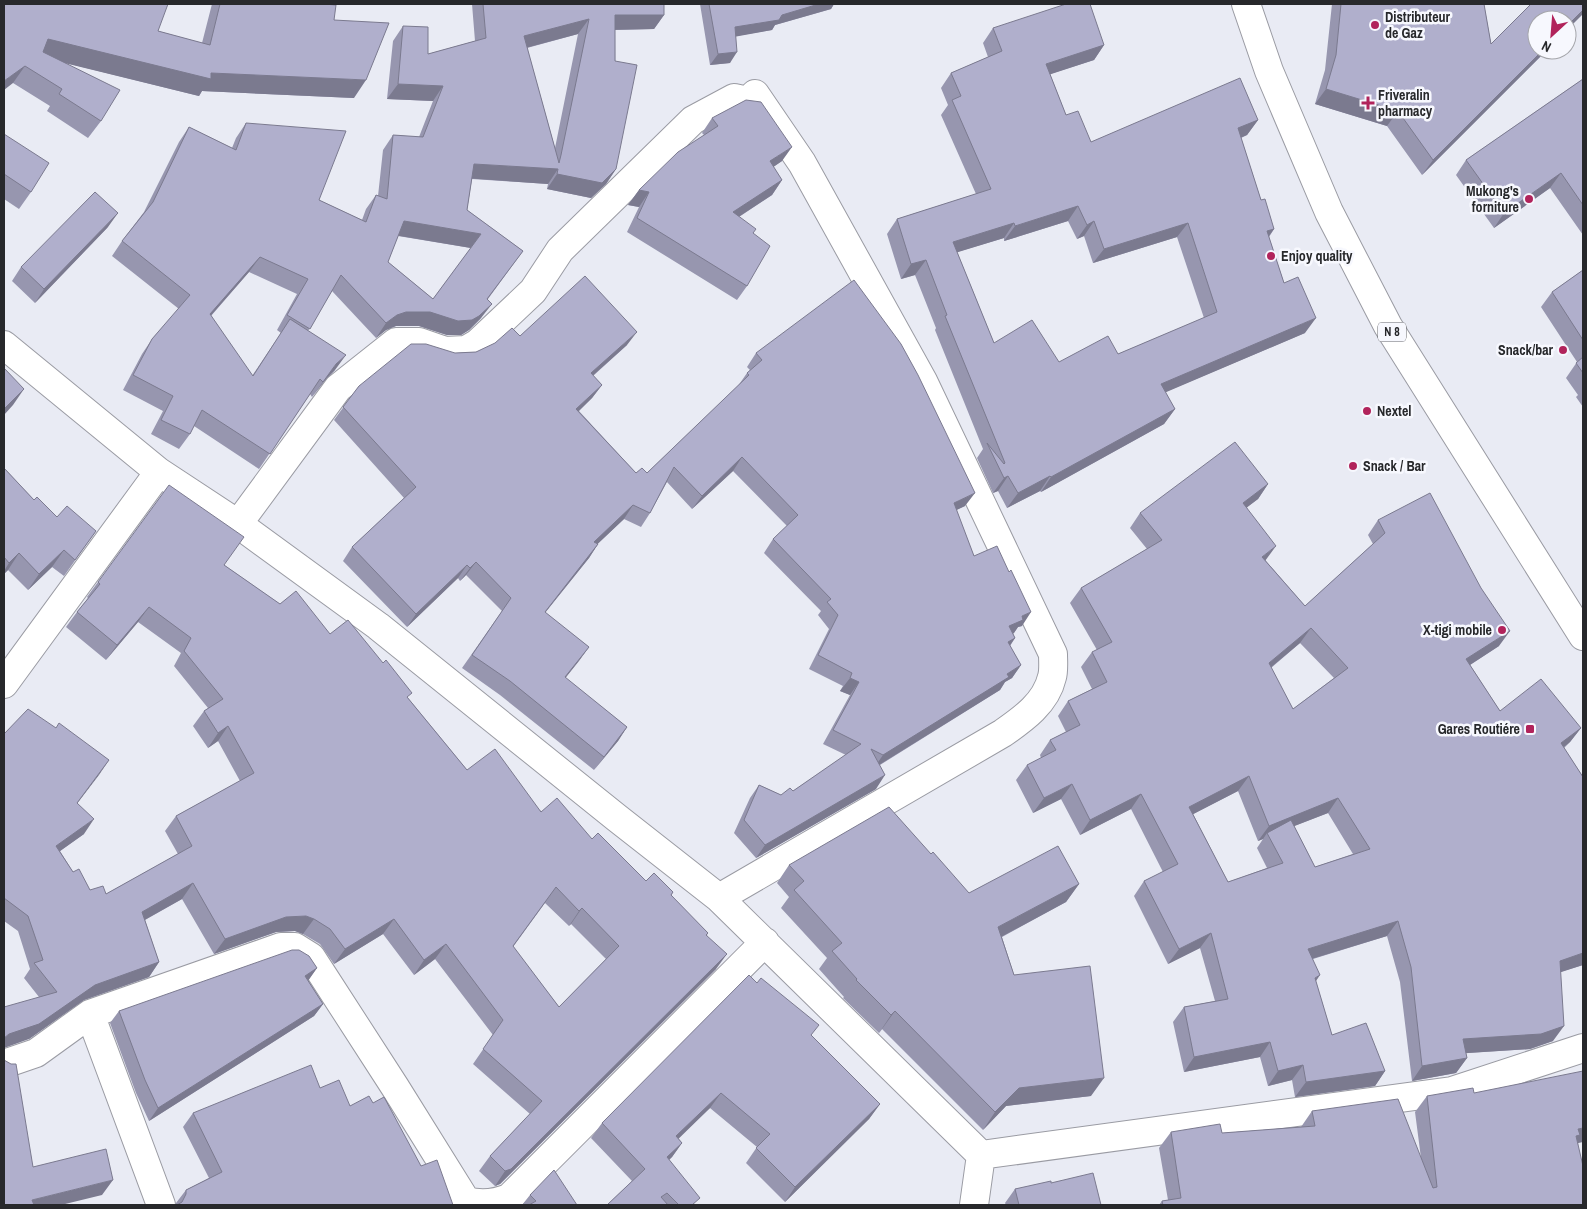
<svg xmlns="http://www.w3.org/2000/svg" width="1587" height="1209" font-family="'Archivo Narrow',sans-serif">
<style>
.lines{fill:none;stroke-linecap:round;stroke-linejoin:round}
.minor-casing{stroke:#9a9ba3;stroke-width:30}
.trunk-casing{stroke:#9a9ba3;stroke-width:30}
.minor{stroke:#fff;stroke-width:28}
.trunk{stroke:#fff;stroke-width:28}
.wall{fill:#9796af;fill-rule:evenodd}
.shaded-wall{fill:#7b7a8f}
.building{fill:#b0afcc;stroke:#7b7a8f;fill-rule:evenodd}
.poi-dot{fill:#b1235b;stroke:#f7f8fe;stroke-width:2}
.labels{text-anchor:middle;stroke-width:5;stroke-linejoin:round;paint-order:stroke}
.shield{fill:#f7f8fe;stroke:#65666a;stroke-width:1}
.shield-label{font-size:12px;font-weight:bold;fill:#27282b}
.poi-label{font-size:14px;font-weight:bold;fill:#27282b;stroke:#f7f8fe;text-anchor:start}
</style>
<rect width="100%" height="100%" fill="#e9ebf4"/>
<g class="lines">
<defs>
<path id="minor" d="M4,345L159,472L238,524L378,626L617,818L719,898L981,1155L974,1205
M238,524L338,388L396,342H419L445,351L466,350L478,343L533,291L560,250L693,120L734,98L748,101L755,94L802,163L923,381L1053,654C1053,661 1054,670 1052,677C1046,703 1023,719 1003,733L719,898
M4,684L159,472
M90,1014L161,1205
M4,1064L36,1053L90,1014L281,947H295L311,957L395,1087L466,1201C481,1205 494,1204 509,1198L765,942
M981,1155L1452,1091L1583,1048"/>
<path id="trunk" d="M1246,4L1269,71L1329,212L1388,326L1583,636"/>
</defs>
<use href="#minor" class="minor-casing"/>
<use href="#trunk" class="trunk-casing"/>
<use href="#minor" class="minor"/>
<use href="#trunk" class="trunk"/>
</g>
<path class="wall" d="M4,4L158,31L202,43L212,4H324L334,20L354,98L202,91L199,96L66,63L101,121L88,138L47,111L50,106L13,83Z
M472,4H664V15L654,29L615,30L616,169L606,184L591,198L547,189L548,184L472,179L467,210L523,251L488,299L481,318L469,330L461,335H447L419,326H396L386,330L376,338L332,291L308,331L335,370L326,379L312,397L310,394L259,469L194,426L190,434L179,449L151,434L163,411L123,390L142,354L152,339L179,309L112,256L122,241L144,212L179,142L189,127L232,148L236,138L246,123L319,200L362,220L366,209L376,195L378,196L383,150L393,135L419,137L433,101L387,99L393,41L403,26L428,54L475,41ZM578,34L555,148L527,48ZM398,236L471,248L433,299L388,262ZM249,272L297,294L277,330L281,333L252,376L211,316Z
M700,4H834L831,9L775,25L772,30L736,36L730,63L710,65Z
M1332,4H1484L1491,44L1537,50H1547L1422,175L1387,126L1315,104L1325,70Z
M993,28L1104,45L1094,60L1050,74L1066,115L1091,142L1258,120L1247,135L1241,138L1261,200L1274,229L1269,237L1284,283L1305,333L1165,392L1175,409L1164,424L1041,492L1040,491L1007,508L998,491L993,493L977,458L983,449L935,330L936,328L915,275L901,279L887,234L897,219L976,194L941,115L948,105L941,88L951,73L988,57L983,43ZM1068,221L1077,239L1084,236L1093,263L1177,237L1204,318L1118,354L1059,362L994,343L957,252L1004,238V241Z
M1583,79V235L1550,188L1494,228L1456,175L1466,160Z
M712,118L782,161L773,167L782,180L772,195L739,217L753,233L747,286L737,300L627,232L639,207L628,205L639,190L704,135L702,133Z
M4,134L31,192L19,209L4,199Z
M108,227L35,303L12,281L21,267Z
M1583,270V407L1576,397L1578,395L1566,378L1577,362L1541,307L1552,292Z
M520,336L627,345L593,376L602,385L592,398L579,411L636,473H647L738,386L747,373L750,370L747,367L756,353L965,506L956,510L974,556L1022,626L1018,627L1013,634L1015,638L1010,646L1021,665L1012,678L1005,682L1000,690L880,765L876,789L756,858L734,833L750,798L759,785L781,795L793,791L846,755L823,744L850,695L840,691L843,686L809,669L829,629L818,615L821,611L764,553L773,539L787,526L733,471L692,509L667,482L650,513L641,527L624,519L597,544H598L589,558L545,613L589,647L565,678L627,727L618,741L594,770L500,695L462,668L502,611L466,575L460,581L458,578L407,627L343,561L352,547L404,498L334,420L359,386L455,353L476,352Z
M4,468L34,500L57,517L96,531L64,576L52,567L28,590L8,570L4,574Z
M1268,484L1258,499L1247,507L1266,561L1305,606L1373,544L1368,535L1378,520L1499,646L1470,665L1500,711L1581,728L1570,742L1564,748L1583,777V965L1560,972L1553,1041L1530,1049L1466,1053L1467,1058L1456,1073L1412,1081L1400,982L1387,936L1313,959L1316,982L1332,1035L1385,1071L1375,1086L1295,1097L1292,1080L1268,1086L1260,1057L1184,1072L1173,1022L1184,1007L1215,1001L1200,948L1168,964L1134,896L1144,881L1163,872L1131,809L1080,835L1061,799L1033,813L1016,780L1027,765L1041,758L1040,755L1050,740L1066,732L1058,716L1068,701L1092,689L1081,667L1092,652L1097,650L1070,603L1081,588L1147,549L1130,528L1140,513ZM1300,643L1334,678L1293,709L1271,668ZM1238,791L1258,841L1263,839L1257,848L1267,868L1228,882L1193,814ZM1328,813L1353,854L1315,867L1294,826Z
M224,565L280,604L330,634L408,698L467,770L592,839L646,881L673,892L671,896L708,933L707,935L716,969L500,1184L495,1186L479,1171L490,1156L530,1114L473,1064L493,1035L435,959L414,975L383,934L334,964L320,944L303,934L295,931L276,932L214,954L182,899L145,920L159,962L149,977L84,1000L29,1039L39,997L24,978L30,969L18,931L4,921V734L56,728L109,760L77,803L84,834L60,851L73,872L90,890L106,894L178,854L165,831L176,816L240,781L218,741L208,748L193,726L204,711L208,708L174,666L181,653L138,622L106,660L66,627L77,612L88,598L87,597L98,582ZM545,903L569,926L571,924L606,959L559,1007L513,947Z
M931,854L969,893L1079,884L1066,902L1002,937L1014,975L1091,1096L1006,1106L983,1130L882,1029L879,1033L843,998L844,997L819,969L827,958L781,908L789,897L777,883L789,865Z
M317,968L308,980L323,1004L314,1016L149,1121L136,1093L110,1023L119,1011Z
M812,1036L880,1104L869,1119L785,1202L746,1163L757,1147L710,1108L678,1138L682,1143L672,1157L669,1160L695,1205H607L632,1181L591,1138L602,1123Z
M320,1088L350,1106L373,1103L421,1166L453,1205H176V1203L186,1190L209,1178L183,1127L193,1113Z
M1474,1093L1578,1143L1583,1205H1159L1162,1201L1168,1200L1159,1148L1171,1132L1222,1133L1301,1127L1312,1111L1421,1158L1415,1112L1427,1096Z
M1051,1183L1101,1205H1006L1005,1203L1015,1189Z
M530,1195L577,1205H522Z"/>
<path class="shaded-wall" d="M819,4H834L831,9L775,25L772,30L728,38L735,27L782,15Z
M1583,10V14L1567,30V26Z
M615,15H664L654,29L605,30Z
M589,19L578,34L514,51L524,36Z
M48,39L211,73L366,80L354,98L202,91L199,96L36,56Z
M1104,45L1094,60L1036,79L1046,64Z
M1543,50H1547L1422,175L1433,160Z
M737,52L730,63L710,65L718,54Z
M25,66L13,83L4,90V81Z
M398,84L443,86L433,101L387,99Z
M1326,89L1398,111L1387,126L1315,104Z
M1258,120L1247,135L1228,143L1238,128Z
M792,147L782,161L760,176L770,161Z
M474,164L558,169L548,184L464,178Z
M616,169L606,184L591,198L547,189L557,174Z
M1561,173L1550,188L1494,228L1504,213Z
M782,180L772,195L723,227L733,212Z
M639,190L649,192L639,207L628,205Z
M1078,206L1068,221L1004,241L1015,226Z
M118,213L108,227L35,303L44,289Z
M404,221L481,234L471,248L394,235Z
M1094,221L1084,236L1077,239L1087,225Z
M1014,223L1004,238L942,257L953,242Z
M1188,223L1177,237L1093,263L1104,249Z
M1274,229L1263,244L1267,231Z
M260,257L249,272L199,329L210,314Z
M926,260L915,275L901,279L911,264Z
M492,304L481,318L469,330L461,335H447L419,326H396L386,330L376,338L386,323L397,315L406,312H430Z
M1316,318L1305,333L1150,399L1161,384Z
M637,332L627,345L581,386L591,373Z
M346,355L335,370L326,379L312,397L336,364Z
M602,385L592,398L567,422L576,409Z
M24,389L13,405L4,415V409Z
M1175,409L1164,424L1041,492L1051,477Z
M742,457L733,471L692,509L702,496Z
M1008,476L998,491L993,493L1004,478Z
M1050,476L1040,491L1007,508L1018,493Z
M1268,484L1258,499L1233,518L1243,503Z
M975,493L965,506L944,516L954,503Z
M633,505L624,519L585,556L594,542Z
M598,544L589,558L535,625L545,612Z
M1276,546L1265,561L1262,557Z
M64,550L52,567L28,590L39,574Z
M19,553L8,570L4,574V571L9,563Z
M476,562L466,575L460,581L470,568Z
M467,565L458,578L407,627L416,614Z
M149,607L138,622L106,660L117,645Z
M1031,612L1022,626L1018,627L1014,633L999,640L1009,626L1022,616Z
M1311,628L1300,643L1258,678L1269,663Z
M1510,631L1499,646L1456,674L1466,659Z
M1015,638L1006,651L1008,642Z
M589,647L579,661L555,691L565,677Z
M1021,665L1012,678L1005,682L1000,690L874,768L883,755Z
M850,678L859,682L850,695L840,691Z
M228,726L218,741L208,748L218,733Z
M627,727L618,741L594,770L604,757Z
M1581,728L1570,742L1550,758L1561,743Z
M109,760L99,775L66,818L77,803Z
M885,775L876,789L756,858L765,845Z
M1249,776L1238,791L1178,822L1189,807Z
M1072,784L1061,799L1033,813L1044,798Z
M1141,794L1131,809L1080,835L1090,820Z
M1338,798L1328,813L1269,836L1267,833L1263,839L1258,841L1269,826Z
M94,819L84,834L46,861L56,846Z
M193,883L182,899L132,927L142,912Z
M1079,884L1066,902L986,945L998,927Z
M582,908L571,924L569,926L579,911Z
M306,916L314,919L303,934L295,931L276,932L214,954L225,939L286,917Z
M394,919L383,934L334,964L345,949Z
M1398,921L1387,936L1298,963L1308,949Z
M1211,933L1200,948L1168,964L1179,949Z
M446,944L435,959L414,975L424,960Z
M1583,953V965L1549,976L1560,961Z
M727,954L716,969L500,1184L495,1186L505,1171Z
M159,962L149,977L84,1000L29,1039L4,1048V1038L9,1034L95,985Z
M317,968L308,981L305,976Z
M1320,975L1310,990L1315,978Z
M323,1004L314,1016L149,1121L158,1108Z
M895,1011L882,1029L879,1033L891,1015Z
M1564,1026L1553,1041L1530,1049L1453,1054L1463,1039Z
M1270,1042L1260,1057L1184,1072L1194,1057Z
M1467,1058L1456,1073L1412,1081L1422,1066Z
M1303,1065L1292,1080L1268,1086L1278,1071Z
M1385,1071L1375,1086L1295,1097L1306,1082Z
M1104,1078L1091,1096L1006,1106L983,1130L995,1112L1019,1088Z
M721,1093L710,1108L666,1151L676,1136Z
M880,1104L869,1119L785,1202L795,1187Z
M1583,1128V1142L1574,1144L1578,1129Z
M682,1143L672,1157L656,1172L667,1157Z
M113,1180L102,1195L61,1205H28L32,1200Z"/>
<path class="building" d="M4,4H168L158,31L210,45L220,4H324L336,5L334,20L389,23L366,80L211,73V79L48,39L43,52L120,90L101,121L59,94L62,89L25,66L4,81Z
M483,4H664V15H615V61L637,65L616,169L602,183L557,174L558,169L474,164L467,210L523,251L487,299L492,304L479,316L472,320L458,321L430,312H406L397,315L386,323L341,275L310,329L287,315L308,279L260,257L210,314L253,376L290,319L346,355L336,364L323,382L320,379L270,454L202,410L190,434L161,420L173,396L133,375L152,339L190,295L122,241L153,202L189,127L236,150L246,123L346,131L319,200L366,222L376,195L387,199L393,135L423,137L443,86L398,84L403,26L428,27V54L486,38ZM589,19L561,155L559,163L524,36ZM404,221L481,234L433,299L388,262Z
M709,4H819L782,15L779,20L735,27L737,52L718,54Z
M1066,4H1090L1104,45L1046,64L1066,115L1078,111L1091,142L1240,78L1258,120L1238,128L1261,200L1265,199L1274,229L1267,231L1284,283L1298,277L1316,318L1161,384L1175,409L1051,477L1050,476L1018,493L1008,476L1004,478L987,443L1004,464L1005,463L945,316L947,315L926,260L911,264L897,219L991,189L952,100L961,96L951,73L1002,51L993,28ZM1078,206L1087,225L1094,221L1104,249L1188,223L1217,312L1118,354L1108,336L1059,362L1032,320L994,343L953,242L1014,223L1015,226Z
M1341,4H1484L1491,44L1531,4H1583V10L1567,26V20H1537V50H1543L1433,160L1398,111L1326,89L1336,55Z
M1583,79V205L1561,173L1504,213L1466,160Z
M746,100L761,102L792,147L770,161L782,180L733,212L756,229L753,233L770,246L747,286L637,218L649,192L639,190L678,152L718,126L712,118Z
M4,134L49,163L31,192L4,174Z
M95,192L118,213L44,289L21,267Z
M1583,270V340L1552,292Z
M585,276L637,332L591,373L602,385L576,409L636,473L642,468L647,473L749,375L747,373L762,360L756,353L854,280L901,344L918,375L975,493L954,503L974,556L997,546L1009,572L1011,570L1031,612L1022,616L1023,620L1009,626L1015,638L1008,642L1021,665L1007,674L1009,677L883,755L871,749L885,775L765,845L744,820L759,785L781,795L790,788L793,791L861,744L833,730L859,682L850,678L852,673L818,655L838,615L827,602L831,599L773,539L798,515L742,457L702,496L674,467L650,513L633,505L594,542L598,544L545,612L589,647L565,677L627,727L604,757L510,681L472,655L511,598L476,562L470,568L467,565L416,614L352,547L416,487L343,407L359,386L411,344H426L455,353L476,352L495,343L512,328L520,336Z
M1583,357V373L1576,363Z
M4,368L24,389L4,409Z
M1235,442L1268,484L1243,503L1276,546L1262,557L1305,606L1385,533L1378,520L1430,493L1481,588L1510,631L1466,659L1500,711L1541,679L1581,728L1561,743L1583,777V953L1560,961L1564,1026L1541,1034L1463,1039L1467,1058L1422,1066L1411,967L1398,921L1308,949L1320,975L1315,978L1332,1035L1366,1023L1385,1071L1306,1082L1303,1065L1278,1071L1270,1042L1194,1057L1184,1007L1228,999L1211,933L1179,949L1144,881L1178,864L1141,794L1090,820L1072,784L1044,798L1027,765L1056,750L1050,740L1080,725L1068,701L1107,682L1092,652L1112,642L1081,588L1162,540L1140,513ZM1311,628L1348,668L1293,709L1269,663ZM1249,776L1269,826L1338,798L1370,849L1315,867L1291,820L1267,833L1283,863L1228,882L1189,807Z
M4,468L34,500L37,497L57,517L67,506L96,531L75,560L64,550L39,574L19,553L9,563L4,557Z
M169,485L244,537L224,565L280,604L296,591L330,634L348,620L383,663L386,660L412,693L407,697L467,770L495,749L541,812L557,798L592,839L598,833L646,881L654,873L673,892L671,895L708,933L706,935L727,954L511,1169L505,1171L490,1156L542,1101L483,1049L503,1020L446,944L424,960L394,919L345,949L330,929L314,919L306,916L286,917L225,939L193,883L142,912L159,962L95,985L39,1024L9,1034L4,1038V1007L57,992L34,963L43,960L28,916L4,898V734L28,709L56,728L59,723L109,760L77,803L94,819L56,846L73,872L79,869L90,890L103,886L106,894L192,846L176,816L254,773L228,726L218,733L204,711L223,699L184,651L191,638L149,607L117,645L77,612L100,584L98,582ZM556,887L579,911L582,908L619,946L559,1007L513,946Z
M889,807L931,854L933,852L969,893L1058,846L1079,884L998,927L1014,975L1090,966L1104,1078L1019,1088L995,1112L895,1011L891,1015L856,980L857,979L832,951L842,943L794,890L804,881L789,865Z
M292,950H299L309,956L317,968L305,976L323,1004L158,1108L145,1080L119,1011Z
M749,975L757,983L761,978L819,1025L811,1035L880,1104L795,1187L756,1148L770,1134L721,1093L676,1136L682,1143L667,1157L700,1198L692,1205H679L667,1193L661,1197L668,1205H607L645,1169L602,1123Z
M4,1060L11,1064H16L33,1167L106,1149L113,1180L32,1200L34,1205H4Z
M311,1065L320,1088L339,1080L350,1106L369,1096L373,1103L384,1097L421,1166L437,1160L453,1205H177L182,1202L186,1194V1190L222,1172L193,1113Z
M1583,1071V1128L1578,1129L1580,1135L1576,1136L1583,1166V1205H1163L1162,1201L1181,1198L1171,1132L1220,1124L1222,1133L1315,1126L1312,1111L1398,1099L1433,1188L1437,1187L1427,1096L1473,1088L1474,1093Z
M554,1170L577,1205H529L536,1201L530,1195Z
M1093,1173L1101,1205H1019L1015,1189L1051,1181V1183Z"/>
<g class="poi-dot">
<circle cx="1375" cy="25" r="5"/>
<path d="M1365.5 95.5h5v5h5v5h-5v5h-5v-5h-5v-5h5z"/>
<circle cx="1529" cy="199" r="5"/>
<circle cx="1271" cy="256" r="5"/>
<circle cx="1563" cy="350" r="5"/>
<circle cx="1367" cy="411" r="5"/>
<circle cx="1353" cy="466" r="5"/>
<circle cx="1502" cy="630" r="5"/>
<rect x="1525" y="724" width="10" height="10" rx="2.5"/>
</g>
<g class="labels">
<rect class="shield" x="1378" y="322.5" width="28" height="19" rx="4"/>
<g class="shield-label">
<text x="1392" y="336">N 8</text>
</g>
<g class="poi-label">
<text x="1385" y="22">Distributeur<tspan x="1385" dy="16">de Gaz</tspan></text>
<text x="1378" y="100">Friveralin<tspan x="1378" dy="16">pharmacy</tspan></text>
<text x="1519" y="196" text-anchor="end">Mukong's<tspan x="1519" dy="16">forniture</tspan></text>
<text x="1281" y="261">Enjoy quality</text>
<text x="1553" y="355" text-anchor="end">Snack/bar</text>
<text x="1377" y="416">Nextel</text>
<text x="1363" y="471">Snack / Bar</text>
<text x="1492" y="635" text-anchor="end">X-tigi mobile</text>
<text x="1520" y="734" text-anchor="end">Gares Routiére</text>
</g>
</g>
<rect width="1587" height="1209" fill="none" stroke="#27282b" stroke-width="10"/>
<g transform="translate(1552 35) rotate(206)"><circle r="24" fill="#f7f8fe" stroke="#a4a5aa"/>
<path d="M0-4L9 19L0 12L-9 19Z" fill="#b1235b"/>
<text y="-8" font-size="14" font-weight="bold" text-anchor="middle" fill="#27282b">N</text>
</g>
</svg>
